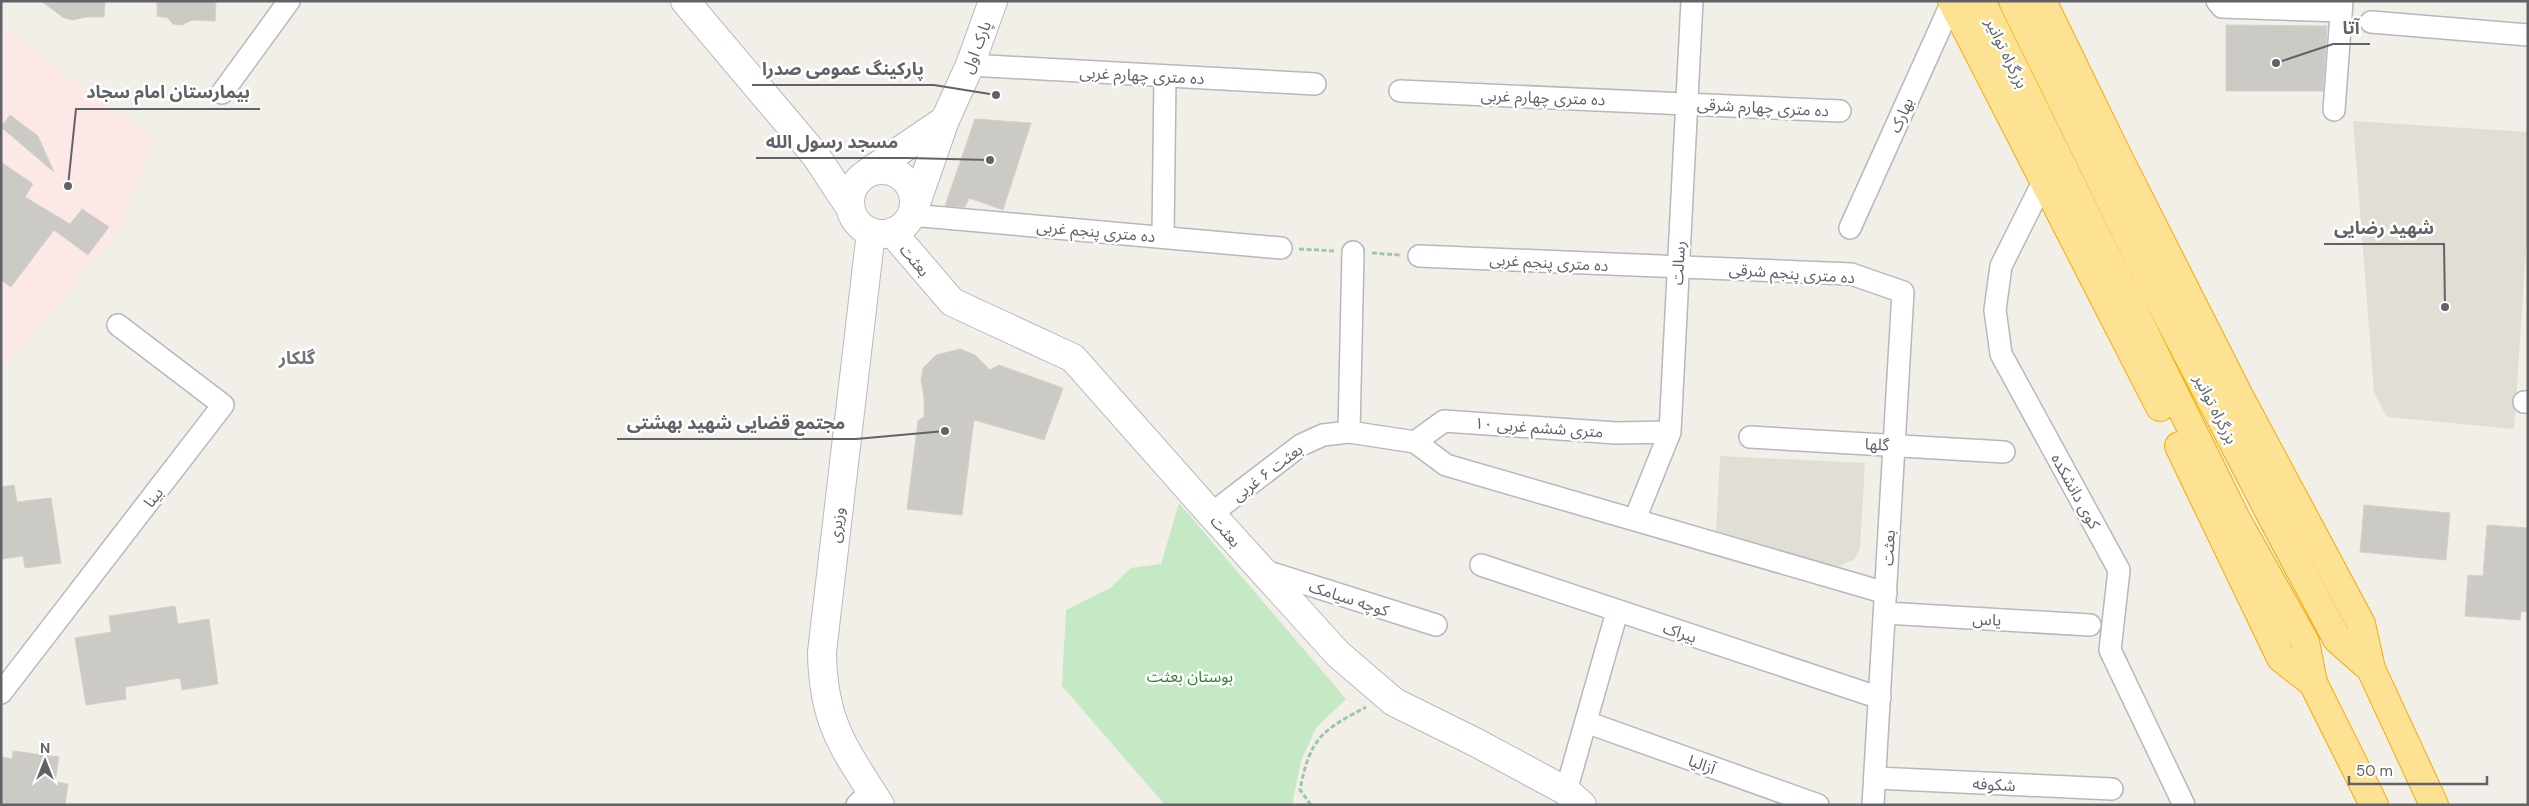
<svg xmlns="http://www.w3.org/2000/svg" width="2529" height="806" font-family="'DM Sans','Noto Sans Arabic',sans-serif">
<style>
.education{fill:#e1ded6}
.medical{fill:#fce8e6}
.green{fill:#c5e8c5}
.building{fill:#cccac5;stroke:#d6d1c6}
.lines{fill:none;stroke-linecap:round;stroke-linejoin:round}
.street-casing{stroke:#b5b8bc;stroke-width:24}
.secondary-casing{stroke:#b6babf;stroke-width:30}
.highway-casing{stroke:#f9ab00;stroke-width:30}
.path{stroke:#9cc7a9;stroke-width:3;stroke-dasharray:5 2.5;stroke-linecap:butt}
.street{stroke:#fff;stroke-width:21}
.secondary{stroke:#fff;stroke-width:28}
.highway{stroke:#fde293;stroke-width:28}
.labels{text-anchor:middle;stroke-width:5;stroke-linejoin:round;paint-order:stroke}
.street-label{font-size:16px;fill:#5f6368;stroke:#fff}
.park-label{font-size:16px;fill:#348238;stroke:#fff}
.neighbourhood-label{font-size:18px;font-weight:bold;fill:#70757a;stroke:#fff}
.leader{fill:none;stroke:#5f6368;stroke-width:2}
.callout-dot{fill:#5f6368;stroke:#fff;stroke-width:2}
.callout-label{font-size:18px;text-anchor:middle;font-weight:bold;fill:#5f6368;stroke:#fff;stroke-width:5;stroke-linejoin:round;paint-order:stroke}
</style>
<rect width="100%" height="100%" fill="#f1efe8"/>
<path class="education" d="M2353,121L2528,132V221L2514,429L2387,417L2374,392Z
M1720,456L1865,463L1860,548L1855,559L1835,568L1716,533Z"/>
<path class="medical" d="M1,27L153,138L118,234L1,369Z"/>
<path class="green" d="M1179,503L1346,699L1316,728L1301,761L1292,805H1165L1062,686L1066,610L1110,588L1131,568L1161,564Z"/>
<path class="building" d="M41,1H105L104,17H86L72,20L64,18Z
M157,1H216L215,21L192,20L182,25L173,24L168,18L157,16Z
M2226,25L2327,26L2323,91H2226Z
M10,115L38,136L54,172L1,127Z
M975,119L1031,123L1003,210L969,198L965,207L945,206Z
M1,162L33,184L25,197L70,224L82,209L109,227L88,255L54,230L11,287L1,280Z
M960,349L975,355L990,370L999,365L1063,388L1044,440L974,420L962,515L907,509L918,421L924,417V397L921,380L923,368L936,355Z
M14,485L17,502L51,498L61,563L25,568L23,556L1,559V487Z
M2364,505L2450,513L2446,560L2360,552Z
M2487,525L2528,528V612L2521,611L2520,620L2465,616L2468,575L2483,576Z
M175,606L178,624L209,619L218,684L182,690L180,678L125,687L126,699L86,705L75,638L111,632L109,616Z
M13,751L59,757L55,782L68,784L65,805H1V757L12,759Z"/>
<g class="lines">
<defs>
<path id="street" d="M2217,1L2222,7L2341,11
M2371,22L2528,35
M970,65L1315,84
M1400,91L1840,111
M222,93L289,1
M2334,110L2342,1
M2044,180L2001,266L1995,310L2001,354L2119,570L2110,650L2184,805
M911,215L1281,248
M1850,228L1952,2
M1163,237L1165,76
M1419,256L1851,274L1903,292L1873,805
M2524,402H2528
M1349,432L1353,252
M1750,437L2004,452
M1415,442L1444,421L1616,433L1670,432
M1211,514L1301,445L1323,435L1349,432L1415,442L1446,465L1886,593
M1635,519L1670,432L1692,1
M1481,565L1880,698
M1262,570L1436,625
M1885,613L2090,625
M1,693L223,405L118,325
M1586,722L1818,805
M1876,778L2112,789
M1566,791L1617,612
M857,805L871,791"/>
<path id="secondary" d="M685,1L816,156L851,209
M850 202a32 32 0 1 1 64 0a32 32 0 1 1-64 0Z
M867,173L945,120
M914,209L945,120L970,65L993,1
M871,232L822,652C823,723 844,748 880,805
M892,232L952,302L1073,358L1211,514L1338,654L1394,702L1477,743L1566,791L1582,805"/>
<path id="highway" d="M1952,1L2160,407
M1981,1L2236,519L2305,642L2313,683L2374,805
M2013,1L2159,299L2272,517L2337,639L2371,669L2434,805
M2042,1L2116,153L2238,394L2361,624L2371,669
M2179,446L2281,658L2313,683"/>
</defs>
<use href="#street" class="street-casing"/>
<use href="#secondary" class="secondary-casing"/>
<use href="#highway" class="highway-casing"/>
<path class="path" d="M1299,249L1335,251
M1372,253L1400,255
M1311,805L1300,790C1310,738 1321,731 1366,707"/>
<use href="#street" class="street"/>
<use href="#secondary" class="secondary"/>
<use href="#highway" class="highway"/>
</g>
<g class="labels">
<g class="street-label">
<text transform="translate(976 47) rotate(-69)" y="6">پارک اول</text>
<text transform="translate(2007 53) rotate(64)" y="6">بزرگراه توانیر</text>
<text transform="translate(1142 75) rotate(3)" y="6">ده متری چهارم غربی</text>
<text transform="translate(1543 97) rotate(2)" y="6">ده متری چهارم غربی</text>
<text transform="translate(1763 107) rotate(3)" y="6">ده متری چهارم شرقی</text>
<text transform="translate(1901 115) rotate(-66)" y="6">بهارک</text>
<text transform="translate(1096 231) rotate(5)" y="6">ده متری پنجم غربی</text>
<text transform="translate(915 260) rotate(50)" y="6">بعثت</text>
<text transform="translate(1549 262) rotate(3)" y="6">ده متری پنجم غربی</text>
<text transform="translate(1678 263) rotate(-87)" y="6">رسالت</text>
<text transform="translate(1792 273) rotate(4)" y="6">ده متری پنجم شرقی</text>
<text transform="translate(2216 409) rotate(63)" y="6">بزرگراه توانیر</text>
<text transform="translate(1539 427) rotate(4)" y="6">۱۰ متری ششم غربی</text>
<text transform="translate(1877 444) rotate(3)" y="6">گلها</text>
<text transform="translate(1267 472) rotate(-37)" y="6">بعثت ۶ غربی</text>
<text transform="translate(2076 491) rotate(61)" y="6">کوی دانشکده</text>
<text transform="translate(153 497) rotate(-52)" y="6">بینا</text>
<text transform="translate(836 525) rotate(-83)" y="6">وزیری</text>
<text transform="translate(1226 531) rotate(48)" y="6">بعثت</text>
<text transform="translate(1888 548) rotate(-87)" y="6">بعثت</text>
<text transform="translate(1349 598) rotate(18)" y="6">کوچه سیامک</text>
<text transform="translate(1987 619) rotate(3)" y="6">یاس</text>
<text transform="translate(1680 632) rotate(18)" y="6">بیراک</text>
<text transform="translate(1702 764) rotate(20)" y="6">آزالیا</text>
<text transform="translate(1994 784) rotate(3)" y="6">شکوفه</text>
</g>
<g class="park-label">
<text x="1190" y="682">بوستان بعثت</text>
</g>
<g class="neighbourhood-label">
<text x="297" y="364">گلکار</text>
</g>
</g>
<path class="leader" d="M2276 63L2333 44H2370M996 95L934 85H752M68 186L76 109H260M990 160L908 158H756M2445 307L2444 244H2324M945 431L856 439H617"/>
<g class="callout-dot">
<circle cx="2276" cy="63" r="5"/>
<circle cx="996" cy="95" r="5"/>
<circle cx="68" cy="186" r="5"/>
<circle cx="990" cy="160" r="5"/>
<circle cx="2445" cy="307" r="5"/>
<circle cx="945" cy="431" r="5"/>
</g>
<g class="callout-label">
<text x="2351" y="34">آتا</text>
<text x="843" y="75">پارکینگ عمومی صدرا</text>
<text x="168" y="98">بیمارستان امام سجاد</text>
<text x="832" y="148">مسجد رسول الله</text>
<text x="2384" y="234">شهید رضایی</text>
<text x="736" y="429">مجتمع قضایی شهید بهشتی</text>
</g>
<rect width="2529" height="806" fill="none" stroke="#5f6368" stroke-width="5"/>
<g transform="translate(45 761)" stroke="#ffffff" stroke-width="4" paint-order="stroke">
<path d="M0-4L9 19L0 12L-9 19Z" fill="#5f6368"/>
<text y="-8" font-size="14" font-weight="bold" text-anchor="middle" fill="#5f6368">N</text>
</g>
<path d="M2349 776v8h138v-8" fill="none" stroke="#5f6368" stroke-width="2.5"/>
<text x="2356" y="776" font-size="15" fill="#5f6368" stroke="#ffffff" stroke-width="4" paint-order="stroke">50 m</text>
</svg>
